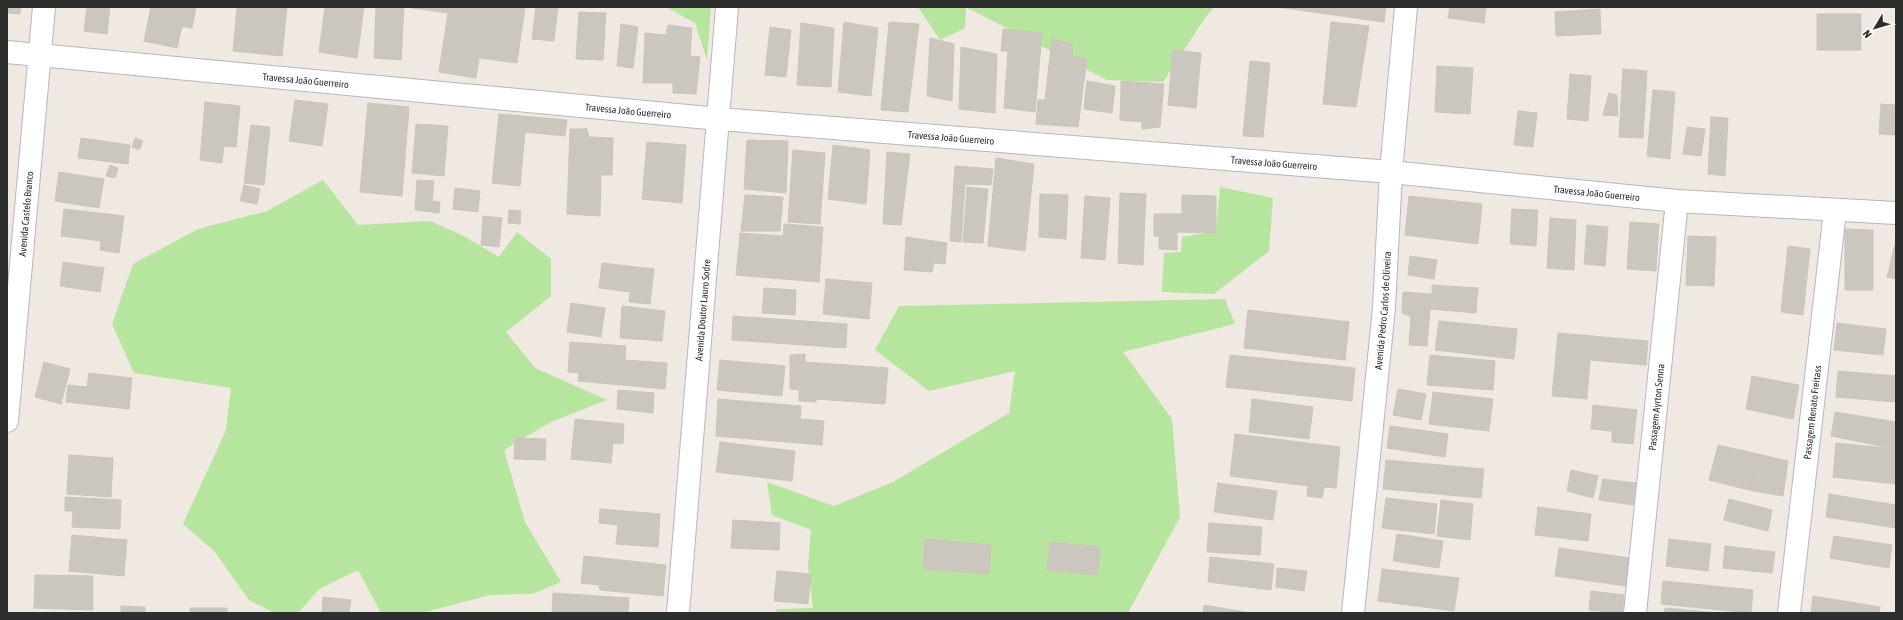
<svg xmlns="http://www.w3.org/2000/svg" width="1903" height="620" font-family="'Asap Condensed',sans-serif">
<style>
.green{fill:#b6e59e}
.building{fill:#cbc7bf;stroke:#cbc5ba}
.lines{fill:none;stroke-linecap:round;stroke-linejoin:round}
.minor-casing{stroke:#b4b7c1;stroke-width:24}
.minor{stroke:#fff;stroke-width:22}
.labels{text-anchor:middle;stroke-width:3;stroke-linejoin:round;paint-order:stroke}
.street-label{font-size:10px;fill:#2e2e2e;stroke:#fff}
</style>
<rect width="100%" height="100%" fill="#efe9e1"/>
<path class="green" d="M666,7H711L707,60L695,23Z
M918,7H1214L1205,18L1163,82L1107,80L966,7L965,28L940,40Z
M323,180L358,225L430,221L464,236L499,257L517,232L551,259V296L506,332L535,368L607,400L551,422L504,450L525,522L561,582L532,594L490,595L422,613H381L358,570L319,589L298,613H274L249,600L215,552L183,524L226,430L231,388L134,373L112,324L133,264L198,229L267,211Z
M1220,187L1273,198L1269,251L1214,294L1162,292L1164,253L1181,252L1182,237L1216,231Z
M1225,299L1235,324L1123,352L1172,419L1180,517L1128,613H777L776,609L813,608L808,566L811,530L772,515L767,482L834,506L893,482L1009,413L1015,371L929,391L875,350L899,306Z"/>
<path class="building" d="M7,7H21L20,14L7,13V19Z
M87,7H110L107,34L84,31Z
M151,7H196L192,28L182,26L177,48L144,41Z
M237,7H287L282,56L233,51Z
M325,7H364L357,58L319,52Z
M376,7H404L401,60L374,58Z
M525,7L517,63L479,58L476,78L439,72L448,13L412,8Z
M536,7H558L554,41L532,39Z
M1277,7H1386L1384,22Z
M1450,7H1486L1484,23L1448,18Z
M1600,9L1601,34L1556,36L1555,12Z
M579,12L606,13L603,60L576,59Z
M1817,14H1861V50H1817Z
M844,22L878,28L871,96L838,92Z
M889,22L919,24L908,112L881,110Z
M1331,22L1369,26L1356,107L1323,104Z
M801,23L834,28L831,87L797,85Z
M621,24L638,27L633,68L617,66Z
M668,25L692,28L690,56L700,57L696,94L673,93V83H643L645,33L666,35Z
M770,27L791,30L786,77L765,75Z
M1003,29L1042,33L1035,112L1004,108L1008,51H1001Z
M930,38L954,44L952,101L927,96Z
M1052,39L1073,44L1072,57L1087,58L1078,127L1036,124L1038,100H1045Z
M961,47L997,54L995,113L959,109Z
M1173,50L1201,53L1196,108L1168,105Z
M1250,61L1270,63L1263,137L1243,136Z
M1437,66L1473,68L1470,114L1435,112Z
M1623,69L1647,71L1643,138L1619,137Z
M1570,74L1591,76L1588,121L1567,119Z
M1087,81L1115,86L1112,113L1084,109Z
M1121,81L1164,84L1160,127L1142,129V122L1120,120Z
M1653,90L1675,92L1670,159L1647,156Z
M1609,93L1617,95L1618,116L1603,115Z
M295,100L328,104L322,146L289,141Z
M205,102L240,106L236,147L224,146L222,163L200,160Z
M368,103L409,107L402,196L360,192Z
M1881,104L1896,105V135L1879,134Z
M1518,111L1537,113L1533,147L1514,145Z
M499,114L567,120L565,136L525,132L520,186L492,183Z
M1711,117L1728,118L1725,176L1708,174Z
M416,124L448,126L444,176L412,173Z
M251,125L270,127L264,185L244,183Z
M1687,127L1705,129L1701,156L1683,154Z
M570,129H587L589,137L613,138L612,175H601L600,216L567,214Z
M81,138L130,145L128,164L78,158Z
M135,138L143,141L139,150L132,147Z
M747,140L788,141L786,193L744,189Z
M647,142L686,145L682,203L642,199Z
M833,145L870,150L866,204L828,199Z
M793,150L825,153L820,224L788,222Z
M887,152L910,154L901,225L883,224Z
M996,158L1034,164L1025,251L988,246Z
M110,165L118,168L115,178L106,176Z
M955,166L993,169L991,185L965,184L961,242L950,241Z
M59,172L104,179L99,208L55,201Z
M417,180L434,181L432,201L440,202L439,213L415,210Z
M244,185L260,189L257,204L240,201Z
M967,187L988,189L983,243L963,242Z
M455,188L480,191L478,212L453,209Z
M1120,193L1146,194L1143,265L1118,263Z
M1040,194L1068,195L1066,239L1039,237Z
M745,195L783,197L780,231H741Z
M1182,195L1216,196V233L1177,232V250L1159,249V236H1154V214H1182Z
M1085,196L1110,198L1105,260L1081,258Z
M1409,196L1482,204L1478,244L1405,235Z
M64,209L124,216L119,253L100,250L101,241L61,236Z
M1512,209L1538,210L1536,246L1510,244Z
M509,210L521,211L520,224L508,223Z
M483,216L502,218L499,247L481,245Z
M1550,218L1576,220L1574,270L1547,268Z
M1630,222L1659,224L1656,271L1627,269Z
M784,224L823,227L819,282L736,275L740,233L783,236Z
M1587,225L1608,227L1605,266L1584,264Z
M1845,229L1873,230V290H1845Z
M1688,236L1716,237L1714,286L1686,285Z
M906,237L947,243L945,264L934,263L932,272L904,270Z
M1895,244L1896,245V279L1887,277Z
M1788,246L1810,249L1803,315L1781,312Z
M1410,256L1437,260L1434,279L1408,275Z
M63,262L104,268L100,292L60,286Z
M602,263L654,269L650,304L629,302L630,292L599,288Z
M826,279L872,283L869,319L823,314Z
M1432,285L1478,288L1476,313L1430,309L1427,346L1409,345L1411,317L1402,313L1403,292L1432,294Z
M764,288L796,290L795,315L762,313Z
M571,303L605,308L601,337L567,332Z
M622,306L665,311L662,341L620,338Z
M1248,310L1349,322L1345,360L1244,348Z
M733,316L847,324L846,348L732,340Z
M1439,321L1517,329L1514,359L1435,350Z
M1837,323L1886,329L1883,355L1834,350Z
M1558,333L1648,341L1646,365L1590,360L1587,399L1552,396Z
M570,342L626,346L625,360L667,363L665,389L578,381L579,373L568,372Z
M805,354V362L888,368L885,404L816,399V402L799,401V390L790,389V355Z
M1230,355L1355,368L1352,401L1226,387Z
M1430,355L1495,361L1493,390L1427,385Z
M720,360L785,366L782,396L717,390Z
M44,362L70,369L61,404L35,397Z
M1838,371L1896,376V402L1836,397Z
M89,373L132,378L129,409L66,402L68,385L87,387Z
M1752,376L1799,385L1793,419L1746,409Z
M1398,389L1426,394L1421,420L1393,415Z
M618,390L654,393L653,413L617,409Z
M1433,392L1493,399L1489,431L1429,424Z
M718,399L801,406L800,419L824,421L822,445L716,436Z
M1252,399L1313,407L1309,439L1249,432Z
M1593,405L1637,410L1633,444L1612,442V431L1591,429Z
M1835,412L1896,422V449L1831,436Z
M575,419L624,424L623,444L613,443L611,463L571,459Z
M1390,426L1448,434L1445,457L1387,448Z
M1235,434L1340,447L1336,488L1324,487L1322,498L1307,496L1308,486L1230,476Z
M515,438L546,439L545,460L514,459Z
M720,442L795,451L792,481L716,472Z
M1836,443L1896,449V484L1833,477Z
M1718,445L1758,454L1749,490L1709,480Z
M1758,454L1788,461L1783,496L1749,490Z
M69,455L113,458L111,497L67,494Z
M1386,460L1484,469L1481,498L1383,489Z
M1571,470L1598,476L1593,498L1567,491Z
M1603,479L1636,483L1633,505L1599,500Z
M1218,483L1277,491L1273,520L1214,512Z
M1829,494L1896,505V528L1826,517Z
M65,497L121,500L120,529L72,527L73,511H65Z
M1386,498L1437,504L1434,534L1382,528Z
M1729,499L1772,510L1768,531L1724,520Z
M1441,500L1473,504L1470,540L1437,536Z
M1538,507L1591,514L1588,541L1535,535Z
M600,509L660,514L658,547L616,544L618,525L599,523Z
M733,520L780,523L779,550L731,548Z
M1209,523L1262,527L1260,555L1207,552Z
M1397,534L1443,541L1439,568L1393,561Z
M72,535L127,540L124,576L69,571Z
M1834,536L1892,545L1889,568L1830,558Z
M925,539L991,545L989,574L923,569Z
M1669,539L1711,544L1708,571L1666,566Z
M1050,542L1100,547L1097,575L1047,570Z
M1725,546L1775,552L1772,573L1723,568Z
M1559,548L1630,558L1626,586L1555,576Z
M584,556L666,565L663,596L600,590L599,585L581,583Z
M1210,557L1274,564L1271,590L1208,582Z
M1277,568L1307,571L1304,591L1276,587Z
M1382,569L1459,578L1454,611L1378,601Z
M777,571L811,574L808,604L774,601Z
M35,575L93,576V610L34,608Z
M1663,581L1753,590L1751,613L1661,604Z
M1591,591L1624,595L1622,613H1599L1600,611L1589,610Z
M553,593L629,598L628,613H552Z
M1813,596L1880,607L1879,613H1811Z
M323,597L351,600L349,613H322Z
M1204,605L1245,612V613H1203Z
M121,606L145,607V613H121Z
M190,608H227V613H190Z
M1665,608L1719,613H1664Z"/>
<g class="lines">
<defs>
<g id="minor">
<path id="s1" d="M7,52L719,119L1391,172L1677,201L1896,213"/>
<path id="s2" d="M7,421L44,7"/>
<path id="s3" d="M678,613L727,7"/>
<path id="s4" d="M1353,613L1384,308L1391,172L1406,7"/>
<path id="s5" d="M1635,613L1677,201"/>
<path id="s6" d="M1789,613L1835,211"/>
</g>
</defs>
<use href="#minor" class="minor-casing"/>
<use href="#minor" class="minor"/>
</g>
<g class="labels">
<g class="street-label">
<text dy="4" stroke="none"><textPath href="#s1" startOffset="300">Travessa João Guerreiro</textPath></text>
<text dy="4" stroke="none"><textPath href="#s1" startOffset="624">Travessa João Guerreiro</textPath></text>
<text dy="4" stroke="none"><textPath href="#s1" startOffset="948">Travessa João Guerreiro</textPath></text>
<text dy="4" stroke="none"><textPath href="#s1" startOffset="1272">Travessa João Guerreiro</textPath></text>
<text dy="4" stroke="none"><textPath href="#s1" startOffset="1596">Travessa João Guerreiro</textPath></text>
<text dy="4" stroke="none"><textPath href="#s2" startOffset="208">Avenida Castelo Branco</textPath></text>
<text dy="4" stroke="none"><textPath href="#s3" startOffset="304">Avenida Doutor Lauro Sodre</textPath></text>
<text dy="4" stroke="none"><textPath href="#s4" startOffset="304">Avenida Pedro Carlos de Oliveira</textPath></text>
<text dy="4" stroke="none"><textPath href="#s5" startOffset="207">Passagem Ayrton Senna</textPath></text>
<text dy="4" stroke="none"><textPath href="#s6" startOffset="202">Passagem Renato Freitass</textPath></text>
</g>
</g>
<rect width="1903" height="620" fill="none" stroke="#2e2e2e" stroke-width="16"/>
<g transform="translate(1875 28) rotate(232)" stroke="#ffffff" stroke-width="3" paint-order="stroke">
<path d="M0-3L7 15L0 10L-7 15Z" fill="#2e2e2e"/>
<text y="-6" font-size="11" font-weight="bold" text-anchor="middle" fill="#2e2e2e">N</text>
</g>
</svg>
